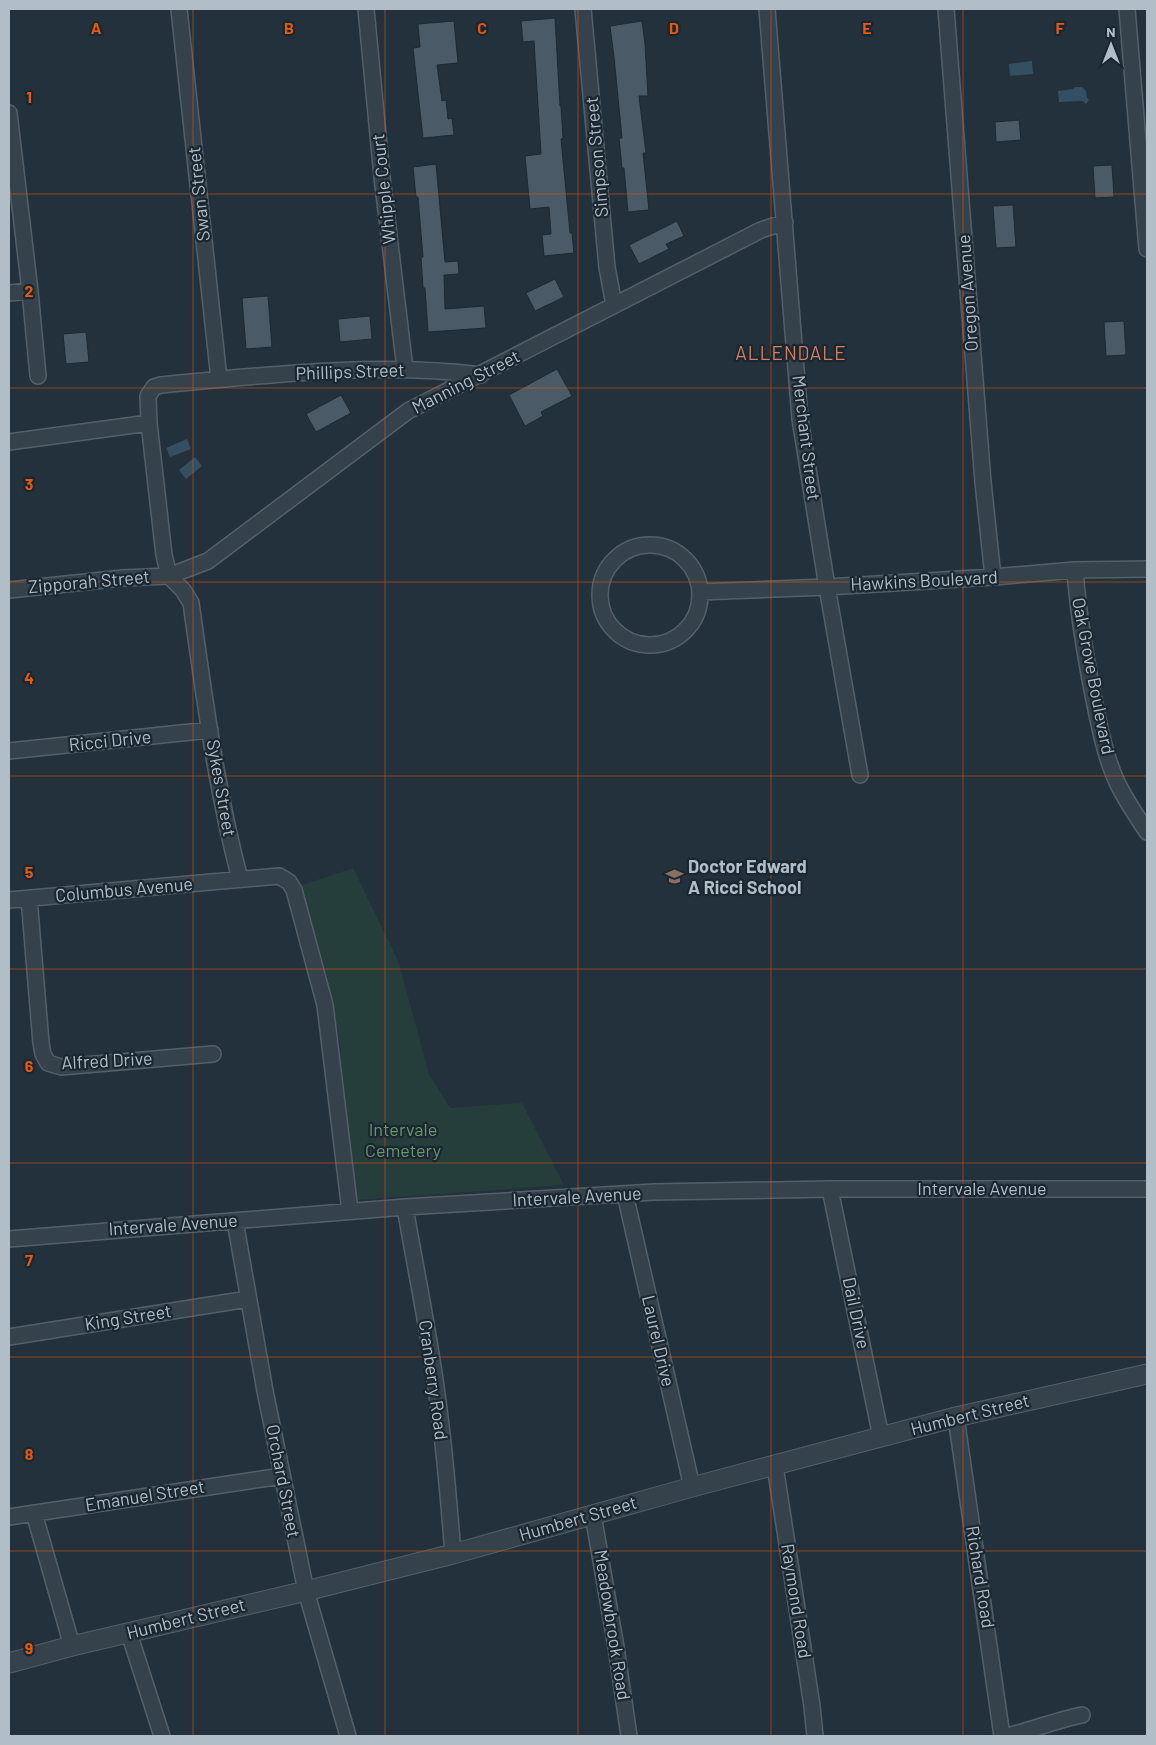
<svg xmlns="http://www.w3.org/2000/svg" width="1156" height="1745" font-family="Barlow,sans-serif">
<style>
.green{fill:#253e3c}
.water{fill:#354f62}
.building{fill:#4a5b67;stroke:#1d2932}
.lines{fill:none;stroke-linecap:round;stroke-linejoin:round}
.minor-casing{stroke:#546069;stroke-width:18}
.tertiary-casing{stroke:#546069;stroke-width:21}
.minor{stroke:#36424b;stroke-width:15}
.tertiary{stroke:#36424b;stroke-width:19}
.grid{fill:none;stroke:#e8590c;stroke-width:1;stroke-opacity:0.55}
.labels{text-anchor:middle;stroke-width:4.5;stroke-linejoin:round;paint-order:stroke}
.street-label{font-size:18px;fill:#b1bdc7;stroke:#1b2730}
.poi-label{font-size:18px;font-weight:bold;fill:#b1bdc7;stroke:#1b2730;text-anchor:start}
.park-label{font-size:18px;fill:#68986b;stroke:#1b2730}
.neighbourhood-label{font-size:19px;letter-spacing:1px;fill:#d47f5f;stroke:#1b2730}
.grid-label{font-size:16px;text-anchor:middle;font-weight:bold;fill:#e8590c;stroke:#1b2730;stroke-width:4.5;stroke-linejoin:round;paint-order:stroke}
</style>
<rect width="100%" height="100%" fill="#22313b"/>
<path class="green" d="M353,868L399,963L429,1074L450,1108L522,1103L564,1185L356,1200L339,1078L341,1049L327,975L318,958L299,886Z"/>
<path class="water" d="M1032,61L1033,74L1010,76L1009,64Z
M1075,87H1082L1086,91L1087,98L1089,100L1086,104L1083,101L1059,102L1058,91L1073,89Z
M187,439L191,449L170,457L166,448Z
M195,457L202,466L186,479L179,470Z"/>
<path class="building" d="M555,18L560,106H561L563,138L561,139L570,233H572L574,253L544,256L542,235L551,234L549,207L530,209L525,156L541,154L534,41L523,42L521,21Z
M454,21L458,63L437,65L442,101L446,100L448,119L452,118L454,135L423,138L413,48L420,47L418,24Z
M642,21L645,44L648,96H639L646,153H643L649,210L628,212L624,168H622L619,138H622L614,57L610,26Z
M1019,120L1021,140L996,142L995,122Z
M436,164L445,262L458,261L459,274L444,275L445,309L484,306L486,328L428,332L425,288H423L421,257H423L418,197H416L413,167Z
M1112,165L1114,197L1095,198L1093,166Z
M1013,205L1016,247L996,248L993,206Z
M677,221L684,236L666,244L669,249L639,264L629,245Z
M555,279L564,297L535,311L526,293Z
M268,296L272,347L246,349L242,298Z
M370,316L372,339L340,342L338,319Z
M1124,321L1126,355L1106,356L1104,322Z
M86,332L89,362L66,364L63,334Z
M557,369L572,396L541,412L543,416L525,426L509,395Z
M341,395L351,413L316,432L306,414Z"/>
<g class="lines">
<defs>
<path id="minor" d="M179,9L219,379
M366,9L382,177L405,369
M583,9L607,267L614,305
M767,9L800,419L827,587L860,775
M946,9L983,482L993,577
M1127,9L1147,249
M9,113L30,291L38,376
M9,293L30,291
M9,442L149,423
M600 595a50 50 0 1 1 100 0a50 50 0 1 1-100 0Z
M1075,570C1078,613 1085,654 1093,695C1099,724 1104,753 1116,780C1124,798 1136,815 1147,832
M9,590L123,578L169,576L208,561L408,411L761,230L785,222
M700,592L827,587L993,577L1075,570L1147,569
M9,751L210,730
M240,879C216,789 204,695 191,603L183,590L169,576L164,555L149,423L148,396L154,387L161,385C266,375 376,362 481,375
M29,898L41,1043L43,1054L48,1063L61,1067L213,1054
M9,900L279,876L289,882L294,890L325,1005L350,1211
M830,1189L881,1437
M625,1194L692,1487
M405,1207C416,1272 430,1337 438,1402C445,1452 449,1503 453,1554
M235,1221L265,1391L306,1591L348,1736
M9,1239L405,1207L654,1192L830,1189H1147
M9,1337L248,1299
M956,1417L1002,1736
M775,1466L812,1706L815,1736
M34,1513L72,1646
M593,1515L616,1647L629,1736
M9,1517L282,1476
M129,1633L162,1736
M1007,1736C1032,1730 1057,1720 1082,1715"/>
<path id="tertiary" d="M9,1663L72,1646L306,1591L453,1554L692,1487L956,1417L1147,1374"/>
</defs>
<use href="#minor" class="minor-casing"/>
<use href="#tertiary" class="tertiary-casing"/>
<use href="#minor" class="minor"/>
<use href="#tertiary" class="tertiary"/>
</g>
<path class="grid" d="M193,9V1736M385,9V1736M578,9V1736M771,9V1736M963,9V1736M9,194H1147M9,388H1147M9,582H1147M9,776H1147M9,969H1147M9,1163H1147M9,1357H1147M9,1551H1147"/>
<defs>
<symbol id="school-bare" viewBox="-9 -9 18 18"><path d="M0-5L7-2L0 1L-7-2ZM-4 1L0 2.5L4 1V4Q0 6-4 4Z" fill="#8d6e63" stroke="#1b2730" stroke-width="2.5" paint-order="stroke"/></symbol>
</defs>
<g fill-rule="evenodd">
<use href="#school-bare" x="662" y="864" width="25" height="25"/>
</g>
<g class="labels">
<g class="street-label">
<text transform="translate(597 157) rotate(-95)" y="6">Simpson Street</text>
<text transform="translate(384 189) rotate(-96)" y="6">Whipple Court</text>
<text transform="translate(199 194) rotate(-96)" y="6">Swan Street</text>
<text transform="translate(968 293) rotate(-94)" y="6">Oregon Avenue</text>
<text transform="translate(350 372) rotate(-2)" y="6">Phillips Street</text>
<text transform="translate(466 382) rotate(-27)" y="6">Manning Street</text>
<text transform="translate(806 438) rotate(83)" y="6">Merchant Street</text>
<text transform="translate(924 581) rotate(-3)" y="6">Hawkins Boulevard</text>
<text transform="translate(89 582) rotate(-5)" y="6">Zipporah Street</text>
<text transform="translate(1093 676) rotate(79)" y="6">Oak Grove Boulevard</text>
<text transform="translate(110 741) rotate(-6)" y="6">Ricci Drive</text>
<text transform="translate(221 788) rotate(80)" y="6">Sykes Street</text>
<text transform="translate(124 890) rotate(-5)" y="6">Columbus Avenue</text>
<text transform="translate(107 1061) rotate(-3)" y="6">Alfred Drive</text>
<text x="982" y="1195">Intervale Avenue</text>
<text transform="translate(577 1197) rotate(-3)" y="6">Intervale Avenue</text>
<text transform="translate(173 1225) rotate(-4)" y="6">Intervale Avenue</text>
<text transform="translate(856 1313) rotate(78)" y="6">Dail Drive</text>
<text transform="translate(128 1318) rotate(-9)" y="6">King Street</text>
<text transform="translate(658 1341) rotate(77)" y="6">Laurel Drive</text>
<text transform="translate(433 1380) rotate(82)" y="6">Cranberry Road</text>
<text transform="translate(970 1415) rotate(-14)" y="6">Humbert Street</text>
<text transform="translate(283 1481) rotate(79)" y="6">Orchard Street</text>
<text transform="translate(145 1496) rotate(-9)" y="6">Emanuel Street</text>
<text transform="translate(578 1519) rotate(-16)" y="6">Humbert Street</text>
<text transform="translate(980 1577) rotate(81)" y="6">Richard Road</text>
<text transform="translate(796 1601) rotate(81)" y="6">Raymond Road</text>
<text transform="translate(186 1619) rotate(-14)" y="6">Humbert Street</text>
<text transform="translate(612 1625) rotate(81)" y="6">Meadowbrook Road</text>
</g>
<g class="poi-label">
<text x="688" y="873">Doctor Edward<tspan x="688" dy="21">A Ricci School</tspan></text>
</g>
<g class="park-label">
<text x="403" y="1136">Intervale<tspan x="403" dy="21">Cemetery</tspan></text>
</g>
<g class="neighbourhood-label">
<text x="791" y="360">ALLENDALE</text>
</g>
</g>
<g class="grid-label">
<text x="96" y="34">A</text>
<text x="289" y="34">B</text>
<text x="482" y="34">C</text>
<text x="674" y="34">D</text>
<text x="867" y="34">E</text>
<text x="1060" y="34">F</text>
<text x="29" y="103">1</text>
<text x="29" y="297">2</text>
<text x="29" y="490">3</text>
<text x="29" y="684">4</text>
<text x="29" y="878">5</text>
<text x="29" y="1072">6</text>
<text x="29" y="1266">7</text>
<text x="29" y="1460">8</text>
<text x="29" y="1654">9</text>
</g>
<rect width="1156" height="1745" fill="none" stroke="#b1bdc7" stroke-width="20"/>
<g transform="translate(1111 45)" stroke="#1b2730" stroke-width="4" paint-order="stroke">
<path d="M0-4L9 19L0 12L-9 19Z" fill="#b1bdc7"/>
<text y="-8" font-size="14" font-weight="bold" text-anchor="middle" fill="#b1bdc7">N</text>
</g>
</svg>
